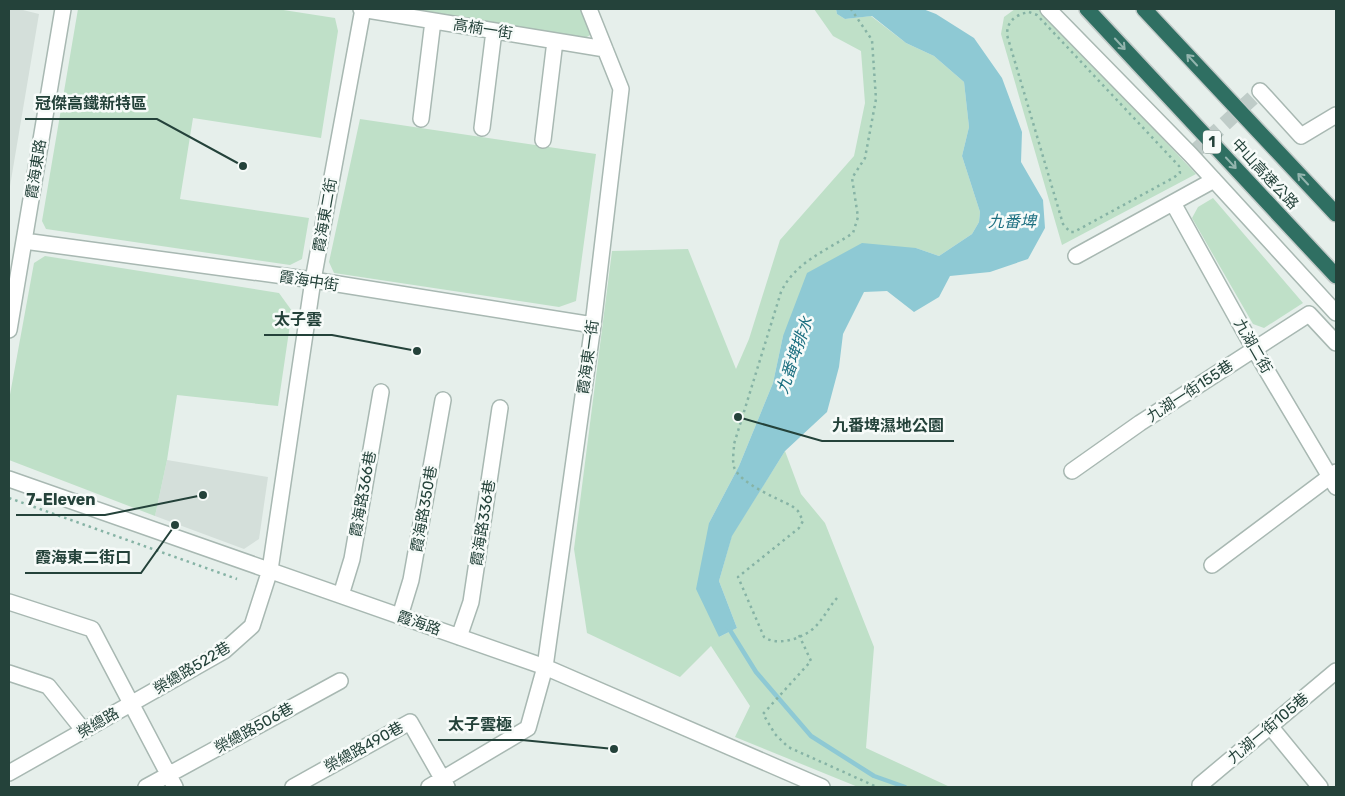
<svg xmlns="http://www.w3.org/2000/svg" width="1345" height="796" font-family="Rubik,'Noto Sans TC',sans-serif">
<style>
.built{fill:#d4dfda}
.green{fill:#bfe0c8}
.water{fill:#8ec9d4}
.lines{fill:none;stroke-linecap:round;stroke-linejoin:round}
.stream{stroke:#8ec9d4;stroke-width:4.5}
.minor-tunnel{stroke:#bfccc8;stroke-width:15;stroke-dasharray:15 8;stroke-linecap:butt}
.minor-casing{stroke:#a8b8b2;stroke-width:18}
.highway-casing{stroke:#c2cac8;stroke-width:18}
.path{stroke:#86b3a5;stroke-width:2.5;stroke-dasharray:2.5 4;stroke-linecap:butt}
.minor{stroke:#fff;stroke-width:15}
.highway{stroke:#2f6f62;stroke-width:15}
.oneway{stroke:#93b5ae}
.labels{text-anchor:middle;stroke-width:5;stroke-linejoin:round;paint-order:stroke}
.shield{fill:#f7fbf9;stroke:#637a73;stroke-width:1}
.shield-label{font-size:14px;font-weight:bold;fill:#24423a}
.street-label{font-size:15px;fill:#24423a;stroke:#f7fbf9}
.water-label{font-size:16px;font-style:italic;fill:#1c6f80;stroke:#f7fbf9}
.leader{fill:none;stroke:#24423a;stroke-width:2}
.callout-dot{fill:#24423a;stroke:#f7fbf9;stroke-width:2}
.callout-label{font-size:16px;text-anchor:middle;font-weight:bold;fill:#24423a;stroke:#f7fbf9;stroke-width:5;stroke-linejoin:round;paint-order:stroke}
</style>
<rect width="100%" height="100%" fill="#e6efeb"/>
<path class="built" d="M9,9H19L39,14L9,192Z
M167,460L268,477L259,539L244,549L155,516Z"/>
<path class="green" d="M78,9H277L335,18L338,31L321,138L193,118L180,199L309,218L302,259L290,265L46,229L42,221Z
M391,9H582L592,34L585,38Z
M814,9H836L837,14L845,19L871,16L906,43L934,56L964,82L969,127L962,156L980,212L979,222L972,234L939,256L916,248L783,336L773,383L739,466L709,523L719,637L737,628L719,581L732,535L785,451L801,494L825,523L874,647L866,748L950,787H858L735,737L750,706L711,646L680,677L587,633L574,549L612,251L688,249L736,369L749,339L780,240L854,156L865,103L861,51L833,36Z
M1015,9H1040L1196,174L1062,245L1001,34L1004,17Z
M360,119L596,154L576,301L559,307L334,273L329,262Z
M1213,198L1303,303L1264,328L1253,324L1192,218L1198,207Z
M45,256L279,293L292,311L278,406L177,395L167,460L155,516L9,460V400L34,263Z"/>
<path class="water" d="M836,9H923L936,14L974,38L1002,78L1022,132L1021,162L1043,200L1045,228L1028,259L990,272L950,276L939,297L914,312L887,291L864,292L843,334L839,367L827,412L785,451L732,536L719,581L737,628L719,637L696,589L709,523L739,466L773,383L783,336L807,273L862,243L916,248L939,256L972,234L979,222L980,212L962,156L969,127L964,82L934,56L906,43L872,16L845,19L837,14Z"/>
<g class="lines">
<path class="stream" d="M728,627L756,672L811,736L874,776L905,787"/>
<path class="minor-tunnel" d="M1191,155L1260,91"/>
<defs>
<path id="minor" d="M361,9L605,49
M1048,9L1191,155L1336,313
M1260,91L1301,136L1336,115
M421,119L433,21
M482,128L494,31
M543,140L555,41
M1173,203L1254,349L1336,487
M24,241L313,280L593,325
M1076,256L1214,180
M9,330L63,9
M1072,471L1140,423L1309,314L1336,343
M9,479L545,667L822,787
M1212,565L1336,472
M341,595L352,559L381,392
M9,602L92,629L175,787
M400,616L411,580L443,400
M459,637L471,602L500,408
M9,673L48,686L84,731
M1270,726L1320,787
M9,773L224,651L252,626L270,570L313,280L363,9
M1200,785L1336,671
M146,787L340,681
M293,787L410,722L447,787
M429,787L528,728L545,667L593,325L621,89L589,9"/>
<path id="highway" d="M1087,9L1336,276
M1144,9L1336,214"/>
</defs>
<use href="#minor" class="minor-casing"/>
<use href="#highway" class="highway-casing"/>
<path class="path" d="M1029,12L1037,15L1179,166L1180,173L1173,178L1074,232H1070L1063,224L1007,35C1007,21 1015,15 1029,12Z
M9,498L237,579
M837,598C829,607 824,618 815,627C804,638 778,647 764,637L738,577L799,528L803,521L798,511L792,506C778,499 739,483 734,467C732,460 734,451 734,444L781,292C795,262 826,251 853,233L858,217L852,178L865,158L876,99L872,40L851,9
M799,635L811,661L763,714L775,734L788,747L877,787"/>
<use href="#minor" class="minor"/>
<use href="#highway" class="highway"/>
</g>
<defs><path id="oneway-shaft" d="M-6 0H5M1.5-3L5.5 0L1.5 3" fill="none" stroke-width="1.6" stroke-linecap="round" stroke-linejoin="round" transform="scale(1.25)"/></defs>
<g class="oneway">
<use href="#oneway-shaft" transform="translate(1120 44) rotate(47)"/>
<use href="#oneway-shaft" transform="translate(1192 60) rotate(-133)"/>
<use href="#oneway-shaft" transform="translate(1231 163) rotate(47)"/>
<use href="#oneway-shaft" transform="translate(1303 179) rotate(-133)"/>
</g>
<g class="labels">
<rect class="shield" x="1203" y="130.5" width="18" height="23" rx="4"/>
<g class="shield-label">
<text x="1212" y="147">1</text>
</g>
<g class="street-label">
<text transform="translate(483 29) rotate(9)" y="5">高楠一街</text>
<text transform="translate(36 169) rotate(-81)" y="5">霞海東路</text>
<text transform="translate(1265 174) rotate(47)" y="5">中山高速公路</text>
<text transform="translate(325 215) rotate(-80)" y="5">霞海東二街</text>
<text transform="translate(309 281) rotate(9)" y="5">霞海中街</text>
<text transform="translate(1253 346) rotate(60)" y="5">九湖二街</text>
<text transform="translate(588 357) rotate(-82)" y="5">霞海東一街</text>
<text transform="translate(1190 391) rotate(-33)" y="5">九湖一街155巷</text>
<text transform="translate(363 494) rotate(-80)" y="5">霞海路366巷</text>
<text transform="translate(424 509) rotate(-80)" y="5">霞海路350巷</text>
<text transform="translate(483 523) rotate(-81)" y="5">霞海路336巷</text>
<text transform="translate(419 623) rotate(19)" y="5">霞海路</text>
<text transform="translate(192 668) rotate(-31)" y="5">榮總路522巷</text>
<text transform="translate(98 723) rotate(-30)" y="5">榮總路</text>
<text transform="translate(254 728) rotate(-29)" y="5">榮總路506巷</text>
<text transform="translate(1268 728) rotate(-40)" y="5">九湖一街105巷</text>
<text transform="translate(364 747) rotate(-29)" y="5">榮總路490巷</text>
</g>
<g class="water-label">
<text x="1012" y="227">九番埤</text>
<text transform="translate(794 355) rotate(-71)" y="6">九番埤排水</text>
</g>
</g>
<path class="leader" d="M243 166L157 119H25M417 351L332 335H264M738 417L822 441H954M203 495L105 515H16M175 525L141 573H25M614 749L522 740H438"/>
<g class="callout-dot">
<circle cx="243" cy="166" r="5"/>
<circle cx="417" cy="351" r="5"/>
<circle cx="738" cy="417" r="5"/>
<circle cx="203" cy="495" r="5"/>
<circle cx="175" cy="525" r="5"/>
<circle cx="614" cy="749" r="5"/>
</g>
<g class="callout-label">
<text x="91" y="109">冠傑高鐵新特區</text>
<text x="298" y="325">太子雲</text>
<text x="888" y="431">九番埤濕地公園</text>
<text x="61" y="505">7-Eleven</text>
<text x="83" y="563">霞海東二街口</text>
<text x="480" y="730">太子雲極</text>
</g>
<rect width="1345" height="796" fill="none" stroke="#24423a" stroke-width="20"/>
</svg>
